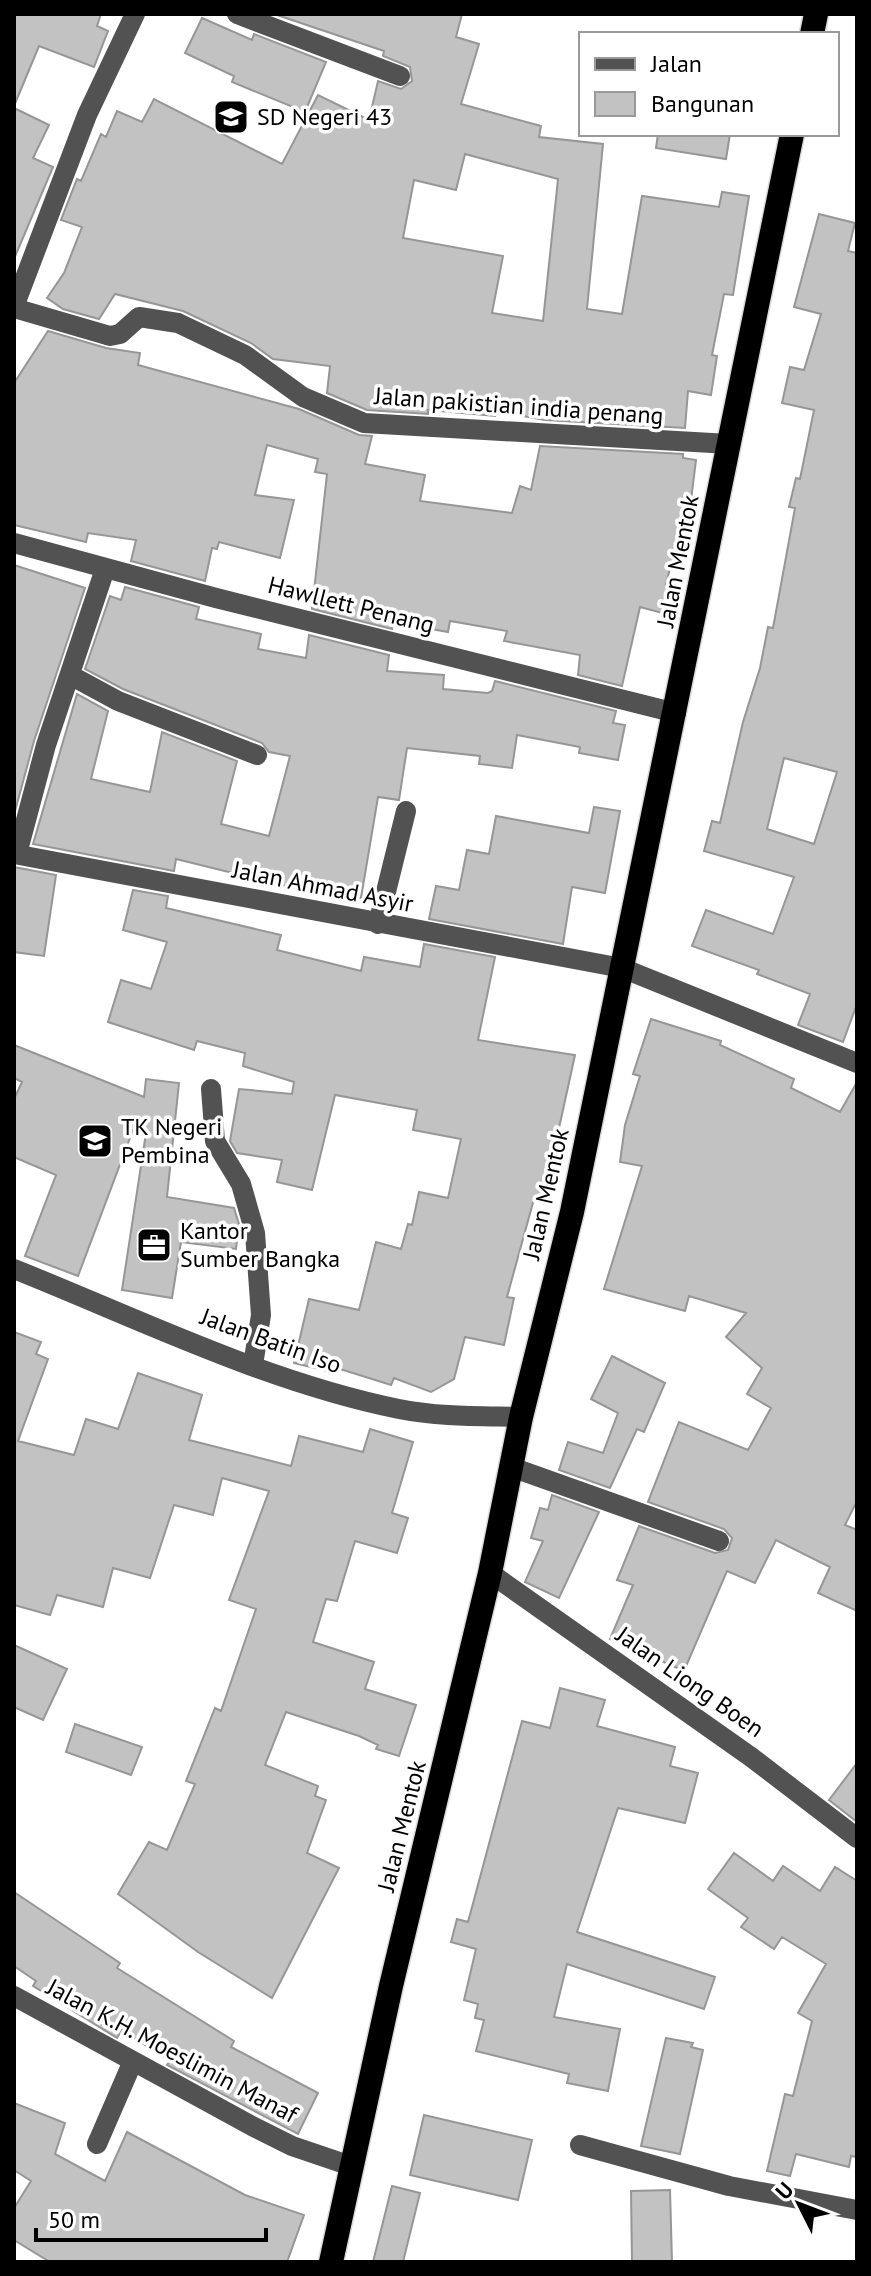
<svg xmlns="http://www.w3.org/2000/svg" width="871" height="2276" font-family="'PT Sans',sans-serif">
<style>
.building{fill:#c2c2c2;stroke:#969696;stroke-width:2;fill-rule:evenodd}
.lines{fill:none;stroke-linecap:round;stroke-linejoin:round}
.highway-casing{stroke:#dbdbdb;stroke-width:27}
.minor{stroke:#525252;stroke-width:20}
.highway{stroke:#000;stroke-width:24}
.labels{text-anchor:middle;stroke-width:7;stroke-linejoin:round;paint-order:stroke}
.poi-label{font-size:24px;fill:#000;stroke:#fff;text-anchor:start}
.street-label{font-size:24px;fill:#000;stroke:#fff}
</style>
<rect width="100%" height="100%" fill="#fff"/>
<path class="building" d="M14,14H101L97,26L108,31L94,67L39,46L14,106Z
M274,14H462L456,37L479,44L461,104L541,126L539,137L603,144L587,309L622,314L642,196L719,207L722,192L749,196L733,295L724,294L712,355L717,356L711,395L688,391L685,428L545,420L495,411V416L428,410V414L367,410L327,393L330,366L273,359L251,343L183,311L115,294L99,319L63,309L47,298L64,273L82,227L61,220L77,179L81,181L101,134L106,137L117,111L142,122L154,99L282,164L318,95L369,120L378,81L401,89L412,81L410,67L383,56L384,51ZM465,154L558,179L543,321L492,313L503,256L403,238L414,180L456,190Z
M202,18L252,40L254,34L326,62L305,112L232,82L234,76L185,53Z
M14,108L49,125L33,158L53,167L14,259Z
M658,134H730L726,159L656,148Z
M819,214L855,223L848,251L857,253V1004L843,1042L798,1025L810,994L757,974L759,970L692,946L706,910L773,934L794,877L704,851L712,821L720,823L743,722L760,668L768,627L773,628L795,508L789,507L796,478L800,479L814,410L782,403L790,367L804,370L821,314L794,307ZM784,758L837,772L814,844L767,829Z
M48,331L106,348L140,353L138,365L299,409L359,435L372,436L365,464L425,475L420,501L512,513L520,486L531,490L540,446L683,454V458L696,460L691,500H687L681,537H678L666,584L677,587L670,615L640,607L622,686L578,675L580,655L504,641L507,631L450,621L448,632L393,622L392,629L312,609L327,474L315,472L318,459L267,445L255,495L294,500L280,558L219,542L217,549L212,548L205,581L131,561L136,540L88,533L86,542L14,525V383Z
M14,565L85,588L34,741L14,815Z
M125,587L199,607L196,619L261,634L258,649L306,658L309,635L389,655L387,671L444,675L443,689L488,693L492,691L495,681L616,711L613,723L625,725L618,760L579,753L580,747L517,735L512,768L479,764L480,756L407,748L399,800L378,797L361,898L294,888L176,859L174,871L33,844L77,694L108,711L91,779L150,792L162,732L237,761L221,824L269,836L290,756L269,752L262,743L123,689L85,669L110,596L121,600Z
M594,807L620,811L605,893L572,887L563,944L429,919L436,886L459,890L467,850L489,854L496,816L589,833Z
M14,867L56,875L44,956L14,952Z
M133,890L168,896L166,908L281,935L277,950L361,971L364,957L420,967L424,944L495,957L478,1040L575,1055L543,1201L534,1199L507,1297L514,1298L504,1345L465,1337L454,1379L431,1392L394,1378L391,1385L337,1368L336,1373L294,1363L309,1299L359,1310L376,1242L401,1249L408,1224L412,1225L419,1192L448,1198L461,1139L413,1130L417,1110L335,1095L312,1190L277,1182L282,1160L237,1153L230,1141L239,1089L292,1094L294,1082L243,1066L245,1053L197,1041L194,1050L108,1022L121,980L151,989L167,942L123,930Z
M651,1019L721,1041L720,1045L794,1079L791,1088L840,1112L857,1082V1501L845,1525L857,1530V1611L818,1593L830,1567L776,1540L755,1583L727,1571L684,1671L610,1639L633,1585L617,1580L639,1526L715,1553L728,1550L732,1538L724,1529L648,1502L679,1422L748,1450L771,1408L747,1394L762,1368L726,1337L746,1313L689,1296L685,1311L604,1289L642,1166L620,1162L625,1125L640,1076L633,1074Z
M14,1045L144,1097L146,1079L179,1083L167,1197L234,1208L239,1224L236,1249L181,1242L172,1298L122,1290L146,1133L133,1130L78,1276L25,1256L56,1175L14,1157V1099L22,1082L14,1078Z
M14,1332L41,1342L36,1354L48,1359L18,1441L74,1455L86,1419L118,1429L138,1373L202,1395L189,1440L291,1466L299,1436L363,1452L370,1429L413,1442L392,1513L408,1518L397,1553L355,1541L337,1601L326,1599L313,1642L374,1662L365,1689L416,1705L399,1756L376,1749L378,1745L359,1736L286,1712L265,1765L318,1786L315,1796L326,1800L307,1853L339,1868L272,1998L198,1952L118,1894L149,1842L167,1850L195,1784L186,1781L215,1708L221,1711L256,1609L229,1600L269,1491L222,1478L213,1515L174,1505L150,1578L113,1568L103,1607L57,1595L50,1615L14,1605Z
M612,1356L665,1383L644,1432L637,1429L610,1488L559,1470L568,1442L603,1453L618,1413L591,1399Z
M552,1495L599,1512L559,1598L525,1582L543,1541L531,1538L540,1508L548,1510Z
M14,1645L67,1669L43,1720L14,1707Z
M560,1688L605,1700L597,1726L675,1747L670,1766L698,1773L685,1823L618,1808L577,1932L715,1977L704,2009L567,1964L554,2017L620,2029L608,2091L567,2083L569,2074L476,2051L484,2020L475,2018L478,2004L464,2000L476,1949L451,1942L457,1919L468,1922L522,1721L550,1728Z
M75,1724L142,1747L131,1775L66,1752Z
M857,1763V1822L829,1800Z
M734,1853L773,1881L783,1866L820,1891L835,1867L857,1881V2157L851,2156L849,2167L796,2154L790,2176L767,2171L785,2094L793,2096L812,2021L798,2013L826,1964L782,1937L774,1949L741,1927L748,1918L708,1889Z
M14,1892L120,1963L117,1968L234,2041L231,2047L318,2093L298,2134L167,2065L170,2061L122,2030L117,2038L33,1986L36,1981L14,1966Z
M666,2038L693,2043L691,2047L703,2050L680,2154L641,2146Z
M14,2103L65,2123L55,2154L105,2181L127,2132L245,2195L304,2215L287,2262H50L14,2240V2208L31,2181L14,2170Z
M424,2115L532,2140L518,2200L410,2175Z
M392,2186L420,2193L403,2262H373Z
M670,2190L672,2262H632L631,2191Z"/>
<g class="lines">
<defs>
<path id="highway" d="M812,34L816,14
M331,2262L391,1986L490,1573L521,1417L572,1212L792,134"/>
</defs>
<use href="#highway" class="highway-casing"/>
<path class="minor" d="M237,14L400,76
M14,307L87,115L135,14
M14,308L110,336L120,334L139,317L178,323L245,355L303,397L364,423L729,444
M14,543L216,598L676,713
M70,675L118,701L257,755
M14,854L622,968L857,1063
M17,854L46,745L105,569
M378,924L406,811
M211,1089L215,1141L241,1184L255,1233L261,1315L253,1365
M14,1269C139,1319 266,1382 399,1409C439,1417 480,1416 521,1417
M511,1467L719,1541
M490,1573L751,1757L857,1838
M14,1996L252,2126L292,2146L351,2166
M97,2144L133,2061
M580,2145L729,2186L857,2210"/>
<use href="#highway" class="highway"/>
</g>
<defs>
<symbol id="school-square" viewBox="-11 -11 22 22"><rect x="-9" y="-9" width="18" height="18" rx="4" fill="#000" stroke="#fff"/><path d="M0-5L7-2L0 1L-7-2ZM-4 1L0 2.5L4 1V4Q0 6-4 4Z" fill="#fff"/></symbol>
<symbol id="office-square" viewBox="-11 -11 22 22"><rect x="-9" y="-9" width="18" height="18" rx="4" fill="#000" stroke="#fff"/><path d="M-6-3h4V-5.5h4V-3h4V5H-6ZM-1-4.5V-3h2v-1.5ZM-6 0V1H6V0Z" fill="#fff"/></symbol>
</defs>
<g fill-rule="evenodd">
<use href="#school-square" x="211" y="97" width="40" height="40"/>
<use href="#school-square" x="75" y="1121" width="40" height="40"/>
<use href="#office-square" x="134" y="1225" width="40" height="40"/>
</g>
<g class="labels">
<g class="poi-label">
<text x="257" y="125">SD Negeri 43</text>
<text x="121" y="1135">TK Negeri<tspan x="121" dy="28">Pembina</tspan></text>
<text x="180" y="1239">Kantor<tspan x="180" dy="28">Sumber Bangka</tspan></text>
</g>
<g class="street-label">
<text transform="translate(519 406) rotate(4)" y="8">Jalan pakistian india penang</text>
<text transform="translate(678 561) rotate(-79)" y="8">Jalan Mentok</text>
<text transform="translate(351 605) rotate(14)" y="8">Hawllett Penang</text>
<text transform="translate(323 887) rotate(11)" y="8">Jalan Ahmad Asyir</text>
<text transform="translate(546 1194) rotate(-77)" y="8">Jalan Mentok</text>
<text transform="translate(271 1341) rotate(20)" y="8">Jalan Batin Iso</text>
<text transform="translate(690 1682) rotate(35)" y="8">Jalan Liong Boen</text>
<text transform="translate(402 1826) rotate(-76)" y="8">Jalan Mentok</text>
<text transform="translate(172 2051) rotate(28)" y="8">Jalan K.H. Moeslimin Manaf</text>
</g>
</g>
<rect width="871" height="2276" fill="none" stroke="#000000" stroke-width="32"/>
<rect x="579" y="32" width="260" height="104" fill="#ffffff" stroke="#999999" stroke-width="2"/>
<rect x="595" y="58" width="40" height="12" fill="#525252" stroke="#999999" stroke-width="2"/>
<text x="651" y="72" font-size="24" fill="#000000">Jalan</text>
<rect x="595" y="92" width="40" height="24" fill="#c2c2c2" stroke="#999999" stroke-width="2"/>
<text x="651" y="112" font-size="24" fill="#000000">Bangunan</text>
<g transform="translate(799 2204) rotate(312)" stroke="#ffffff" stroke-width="6" paint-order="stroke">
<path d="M0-6L14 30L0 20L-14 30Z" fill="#000000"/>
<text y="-12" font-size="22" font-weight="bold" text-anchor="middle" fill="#000000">U</text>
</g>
<path d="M36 2228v12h230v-12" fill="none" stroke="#000000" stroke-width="4"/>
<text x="48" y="2228" font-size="24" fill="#000000" stroke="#ffffff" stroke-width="6" paint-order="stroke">50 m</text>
</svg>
